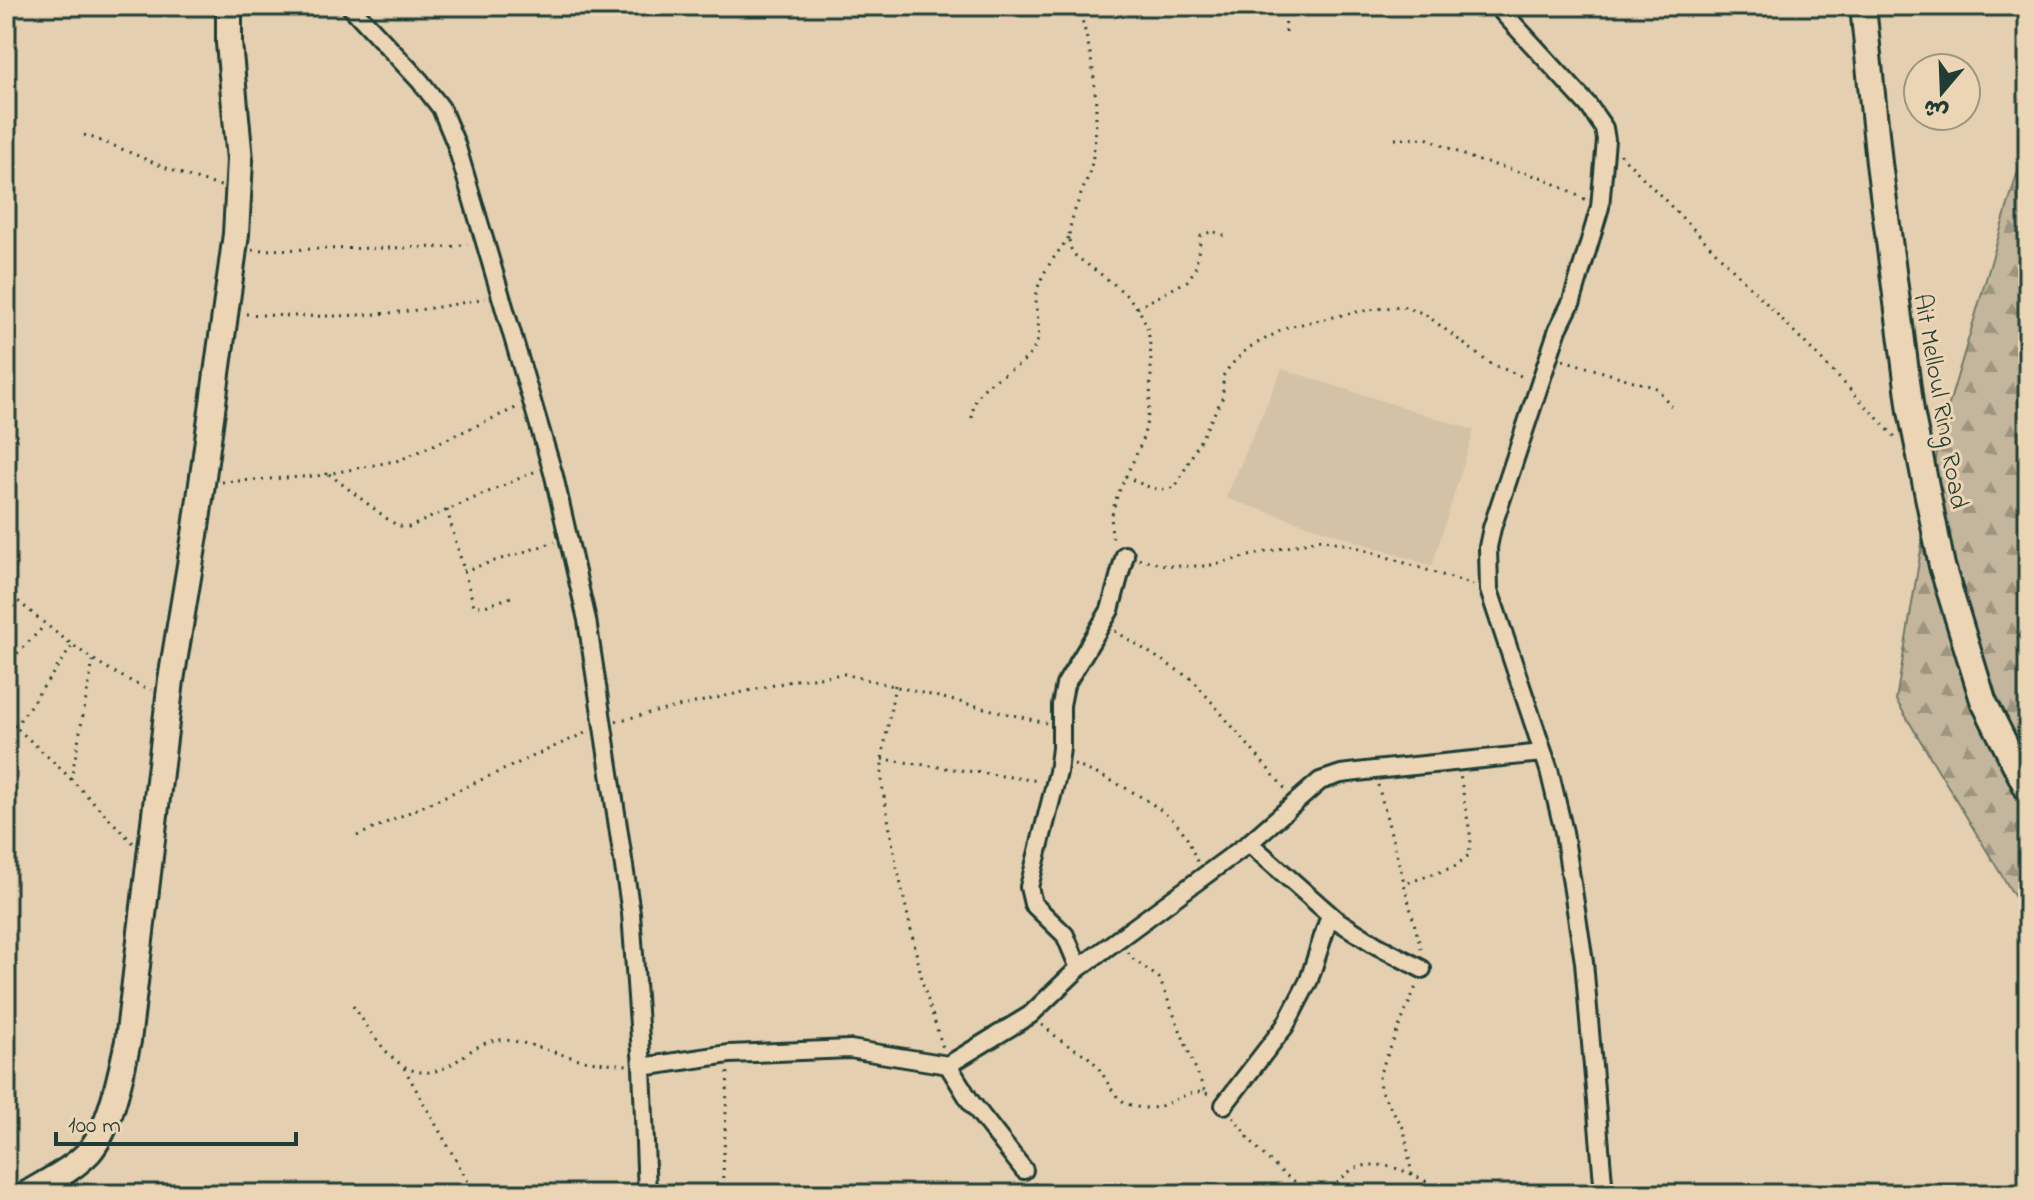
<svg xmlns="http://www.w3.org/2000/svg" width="2034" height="1200" font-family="'Indie Flower','Playpen Sans Arabic',sans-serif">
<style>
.built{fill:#d3c2a5}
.forest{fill:url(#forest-firs);stroke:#717a68;stroke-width:2}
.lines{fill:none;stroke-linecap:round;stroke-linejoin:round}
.street-casing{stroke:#1f3d34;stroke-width:22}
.secondary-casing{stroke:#1f3d34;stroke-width:30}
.path{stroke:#1f3d34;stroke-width:3;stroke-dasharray:2 6;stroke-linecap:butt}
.street{stroke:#ecd5b5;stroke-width:16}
.secondary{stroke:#ecd5b5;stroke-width:24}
.labels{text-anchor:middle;stroke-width:6;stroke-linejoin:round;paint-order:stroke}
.street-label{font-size:26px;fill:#1f3d34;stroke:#ecd5b5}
</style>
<defs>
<pattern id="forest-firs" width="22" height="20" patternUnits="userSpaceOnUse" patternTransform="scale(2)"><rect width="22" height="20" fill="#c3b69c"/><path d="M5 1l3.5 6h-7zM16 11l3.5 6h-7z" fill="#9e9580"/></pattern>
</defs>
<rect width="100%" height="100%" fill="#e4cfb0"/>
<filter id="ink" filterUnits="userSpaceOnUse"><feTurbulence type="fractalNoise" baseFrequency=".0125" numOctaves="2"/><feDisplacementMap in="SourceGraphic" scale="16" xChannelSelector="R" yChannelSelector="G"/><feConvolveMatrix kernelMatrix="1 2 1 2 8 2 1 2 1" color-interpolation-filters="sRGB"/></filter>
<g filter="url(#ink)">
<path class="built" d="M1282,369L1474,430L1432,566L1226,498Z"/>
<path class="forest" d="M2028,156V919L1896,700L1940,435L2018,171Z"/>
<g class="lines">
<defs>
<path id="street" d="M350,6L420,81L441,108L456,144L554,476L587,620L631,913L642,1067L647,1194
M1497,6L1588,105L1604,128L1606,140L1600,207L1572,301L1558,329L1492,528L1488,547L1489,590L1549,770L1564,832L1584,962L1604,1194
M1249,843L1335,919L1376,945L1422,969
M1079,968L1065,935L1033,904L1029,887L1058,772L1061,748V705L1065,685L1110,610L1125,555
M948,1065L970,1101L1024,1170
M642,1067L729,1054L850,1049L948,1065L1030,1015L1079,968L1249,843L1320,781L1341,774L1374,770L1543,753
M1224,1105L1285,1026L1309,980L1330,915"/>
<path id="secondary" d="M1863,6L1879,163L1911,411L1942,566L1983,700L2028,790
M27,1194C48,1181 72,1170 89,1152C111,1127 121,1073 128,1041L171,680L195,535L236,234L240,160L229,43V6"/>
</defs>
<use href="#street" class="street-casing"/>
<use href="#secondary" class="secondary-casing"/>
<path class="path" d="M1078,6C1094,57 1101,109 1092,162C1088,186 1062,225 1071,249C1074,257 1082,260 1088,265C1114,284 1145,304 1149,337C1153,363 1151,410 1144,434C1134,470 1102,504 1114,543
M1285,6L1286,33
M84,135C131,150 173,175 221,186
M1395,139L1426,138L1476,160L1544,178L1586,200
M1620,154C1712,249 1806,342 1896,438
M252,250L448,247L468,244
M1137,308L1187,281L1195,270L1201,236L1212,231L1225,236
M246,314C326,319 407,316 485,298
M1563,360L1657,388L1671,406
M972,418C974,375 1018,378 1035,347C1044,330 1033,310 1037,291C1042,271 1057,254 1069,237
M329,474L390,521L399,526L409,527L536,471
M1125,476C1142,484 1158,495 1176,486L1223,397V376L1230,366L1248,348L1288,327L1361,311L1402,306L1425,314L1489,363L1526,378
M222,482L317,476L400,460L518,407
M447,510L474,606H485L514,596
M1139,559L1169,566H1207L1321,539L1353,546L1473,585
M463,571L555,542
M6,591C51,629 96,668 151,690
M1115,631L1193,680L1286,790
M6,665L45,625
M895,685L882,759V785L896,863L924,988L943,1048
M6,718L61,769L133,843
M616,721L796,680L844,674L1046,723
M15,727L73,645
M882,759L1039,781
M1074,765C1104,775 1162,804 1181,829C1189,839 1193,853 1198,863
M71,780L93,661
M1378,785L1404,882
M357,836L587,732
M1421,949L1404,884L1454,867L1469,855L1471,839L1460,775
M1128,952L1134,960L1159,978L1205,1092
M353,1006C381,1045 407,1098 461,1058C474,1048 489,1038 506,1040C532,1043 558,1055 584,1060C598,1063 613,1063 627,1065
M1042,1025C1050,1031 1058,1039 1066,1044C1074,1049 1082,1052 1088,1057C1112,1076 1107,1106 1146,1108C1170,1110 1187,1084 1211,1095
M404,1068L475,1194
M1233,1117C1248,1139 1296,1200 1328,1189C1341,1184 1345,1169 1363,1166C1394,1160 1424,1181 1450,1194
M1412,1175L1404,1129L1380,1090L1379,1075L1417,984
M1034,1183L1044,1194
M722,1194L728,1070"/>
<use href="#street" class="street"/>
<use href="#secondary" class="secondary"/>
</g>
</g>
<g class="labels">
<g class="street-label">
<text transform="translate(1942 401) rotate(80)" y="9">Ait Melloul Ring Road</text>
</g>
</g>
<rect width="2034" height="1200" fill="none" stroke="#ecd5b5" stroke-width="32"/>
<rect x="16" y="16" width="2002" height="1168" fill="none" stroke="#1f3d34" stroke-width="3" filter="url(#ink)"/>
<g transform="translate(1942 92) rotate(199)"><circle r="38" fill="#ecd5b5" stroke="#9a9881" stroke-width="2"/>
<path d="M0-6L14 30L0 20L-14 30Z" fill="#1f3d34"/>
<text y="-12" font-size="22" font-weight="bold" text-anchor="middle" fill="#1f3d34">ش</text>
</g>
<path d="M56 1132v12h240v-12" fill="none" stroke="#1f3d34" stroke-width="4"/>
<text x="68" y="1132" font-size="24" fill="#1f3d34" stroke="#ecd5b5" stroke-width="6" paint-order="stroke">100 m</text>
</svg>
